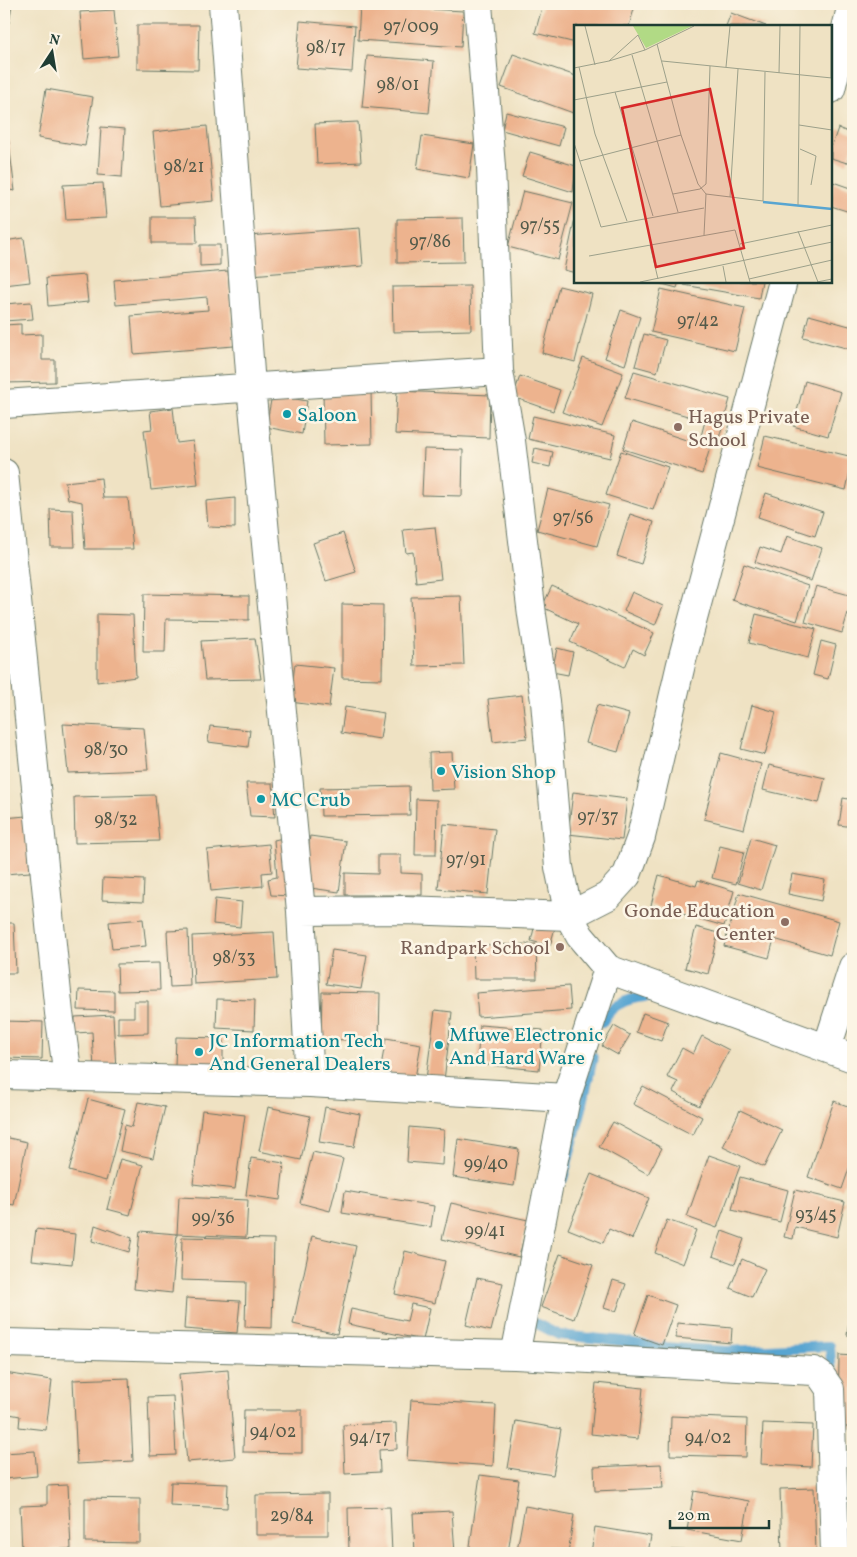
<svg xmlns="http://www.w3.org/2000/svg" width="857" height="1557" font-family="Vollkorn,serif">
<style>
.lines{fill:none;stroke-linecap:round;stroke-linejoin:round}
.stream{stroke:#58a5d1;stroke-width:10}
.building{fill:#edb38e}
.minor-casing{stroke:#687766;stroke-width:30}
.minor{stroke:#fff;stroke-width:28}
.culture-dot{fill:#0f9aa8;stroke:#fcf5e5;stroke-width:2}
.education-dot{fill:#8d6e63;stroke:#fcf5e5;stroke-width:2}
.labels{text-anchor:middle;stroke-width:5;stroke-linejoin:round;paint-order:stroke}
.number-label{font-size:18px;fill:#525a4a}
.culture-label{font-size:20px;fill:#0d838f;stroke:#fcf5e5;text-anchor:start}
.education-label{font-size:20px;fill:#785e54;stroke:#fcf5e5;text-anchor:end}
.inset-river{fill:none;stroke:#58a5d1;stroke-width:2.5}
.inset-road{fill:none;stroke:#9ca08a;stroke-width:1}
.view{fill:#d62828;fill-opacity:0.15;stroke:#d62828;stroke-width:2.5}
.inset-edge{fill:none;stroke:#1f3d34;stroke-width:2.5}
</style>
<rect width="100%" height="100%" fill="#fcf5e5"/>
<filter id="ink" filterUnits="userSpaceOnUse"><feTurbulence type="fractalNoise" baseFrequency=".02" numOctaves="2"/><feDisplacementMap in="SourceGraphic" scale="10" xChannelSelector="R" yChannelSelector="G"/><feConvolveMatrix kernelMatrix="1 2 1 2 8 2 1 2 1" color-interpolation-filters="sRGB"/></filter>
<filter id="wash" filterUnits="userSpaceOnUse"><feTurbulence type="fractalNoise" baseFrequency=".0096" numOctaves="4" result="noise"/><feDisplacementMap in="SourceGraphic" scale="20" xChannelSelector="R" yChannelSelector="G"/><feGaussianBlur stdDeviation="1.12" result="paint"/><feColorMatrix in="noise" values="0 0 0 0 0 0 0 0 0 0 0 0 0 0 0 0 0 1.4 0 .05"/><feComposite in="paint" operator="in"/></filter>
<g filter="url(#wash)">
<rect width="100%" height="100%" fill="#efe2c3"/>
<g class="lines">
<path class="stream" d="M602,1023C613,1001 633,997 656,996
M563,1179L582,1108L593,1057
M530,1314L529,1320L559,1335L622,1341L649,1346L727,1351L830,1346L832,1379"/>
</g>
<g id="blocks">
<path class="building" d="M4,4H12L9,23L4,22Z
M543,4H626L635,6L629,26H576V43L535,33Z
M360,5L463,11L461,47L358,40Z
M114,10L118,56L84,59L80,12Z
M731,13L766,26H726Z
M300,21L355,26L352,72L296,68Z
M137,25H199L198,70L137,69Z
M513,54L576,76V114L501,87Z
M367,56L434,61L429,113L362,107Z
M46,89L93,97L85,146L38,138Z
M506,112L564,127L559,146L502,130Z
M358,122L361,162L317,164L315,124Z
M207,126L214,201L160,206L153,132Z
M101,127L125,129L122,177L98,175Z
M838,128L853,134V146L847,163L831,158V148Z
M4,136H8L15,191L4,189Z
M422,136L474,144L469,178L417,169Z
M530,152L576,166L573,192L522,176Z
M833,182L853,189V213L831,206Z
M103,183L106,218L66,220L63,185Z
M523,191L573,203L558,260L508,247Z
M152,217H196L197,243H152Z
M463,218L464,262L397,263V219Z
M575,218H576V273L564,270Z
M360,228L363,266L251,275L248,236Z
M24,238L30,282L4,285V241Z
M200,245H220V265L200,266Z
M228,271L234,346L134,354L131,316L208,310L207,297L116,305L114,280Z
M85,275L88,302L48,306L46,278Z
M651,281H679L677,288Z
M685,281H762L759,298L684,285Z
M470,286L471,330L393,332L392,287Z
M559,286L592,294L575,362L542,353Z
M661,289L745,308L735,351L651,332Z
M31,302L33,319L4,321V304Z
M621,310L640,317L625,365L605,358Z
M809,315L853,327L850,349L803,337Z
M21,324V335L42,334V360H55V382L4,383V325Z
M644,334L666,340L657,372L635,366Z
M583,358L623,373L602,427L562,412Z
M634,371L730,399L717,445L700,440L705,421L625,398Z
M520,376L560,390L553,411L513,397Z
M805,381L841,392L828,436L793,426Z
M371,391L372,444L324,445L323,392Z
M397,391L490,395L489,438L395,434Z
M272,395L307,401L302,434L266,427Z
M173,408L177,443L193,441L198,485L151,490L144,430L152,429L150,411Z
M533,416L615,435L610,458L528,439Z
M632,422L710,448L702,474L623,449Z
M765,436L853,457L846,490L757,468Z
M535,448L553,452L550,467L532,463Z
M424,449L463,450L462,496L422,495Z
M621,451L668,467L653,510L606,495Z
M101,478L103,498H128L133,549H85L82,502L68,499L65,482Z
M548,489L609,505L597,546L537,530Z
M766,493L823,512L815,536L758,517Z
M235,498V528L208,527L206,501Z
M50,509L73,510L75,547H51Z
M630,514L654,522L641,564L617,556Z
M435,527L441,579L416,582L413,552L406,553L403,530Z
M343,533L356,572L326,581L313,543Z
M787,536L822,548L811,581L755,562L760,547L781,554Z
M744,564L808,586L797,621L732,600Z
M552,586L654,633L644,655L633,649L625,667L570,642L578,624L542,607Z
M816,586L853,596L842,633L805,622Z
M632,592L663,606L655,625L624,611Z
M144,594L249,596V620L166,619L165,652H143Z
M461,596L464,665L414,666L411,597Z
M342,604L383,605L382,679L342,678Z
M97,614L133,615L136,677L97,682Z
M756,614L816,629L808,658L749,643Z
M255,638L261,679L205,680L201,641Z
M821,641L836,645L828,679L813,675Z
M557,648L573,652L568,675L552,672Z
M295,664L334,668L329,707L290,702Z
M522,695L527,738L493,742L488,699Z
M597,705L629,714L618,752L586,743Z
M752,705L776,712L765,755L741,749Z
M345,707L384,713L380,739L341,733Z
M63,724L144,728L148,770L68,773Z
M210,726L250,730L248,747L208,742Z
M452,752L454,789L430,790L429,753Z
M721,753L761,764L744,829L704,819Z
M769,765L825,778L819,803L763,790Z
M246,783H272L275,817L250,816Z
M409,786L410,815L321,816L320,788Z
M573,792L627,799L622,840L568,834Z
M155,795L159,841L75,843L74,797Z
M843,798L853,800V827L839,825Z
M416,799L437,800L436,855H415Z
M26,816L30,872L5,874L4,818Z
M444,824L495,829L488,894L438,889Z
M310,836L346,841L339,892L303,887Z
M283,838L290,896L271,895L268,879L277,877L274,840Z
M751,838L775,845L761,890L738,883Z
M269,844L272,872L262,873L263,886L211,891L207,850Z
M720,846L744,852L736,884L712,878Z
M378,855H401V873L422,874V895H345V873L378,874Z
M792,874L825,880L821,901L788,894Z
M659,875L696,886L698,880L734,891L724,926L651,905Z
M103,878L144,880L143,902L102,900Z
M739,893L839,921L830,955L774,939L769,958L724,946Z
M215,899L242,902L240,927L213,924Z
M143,919L146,946L112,949L109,922Z
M536,920L556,924L550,946L531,941Z
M4,923H14L16,973H4Z
M696,927L718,933L708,974L685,968Z
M188,930L190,986L170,987L167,931Z
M274,932L277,979L194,984L192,936Z
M536,944L537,979H474L473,945Z
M332,950L367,955L361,989L326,984Z
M159,963L160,990L118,991L117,964Z
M569,986L571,1010L478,1017L476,993Z
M79,990L114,991V1011L78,1010Z
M322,992L380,993L379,1041L321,1039Z
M217,999L255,1000L254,1030L216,1028Z
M134,1001H148V1033L118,1034V1017H134Z
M435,1010L452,1012L444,1081L426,1079Z
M643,1013L668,1022L661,1041L636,1032Z
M113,1015L116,1070H94L92,1032L75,1033V1017Z
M4,1021L43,1022L42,1059L4,1058Z
M480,1025L543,1030L539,1070L477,1064Z
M614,1026L630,1035L618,1055L602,1046Z
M702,1036L729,1050L699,1106L673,1092L678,1082L667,1077L682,1048L693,1054Z
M176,1037L223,1038V1067L175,1066Z
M386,1038L421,1044L415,1078L380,1072Z
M643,1086L702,1117L693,1135L633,1104Z
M88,1099L125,1109L106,1181L69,1171Z
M834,1101L853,1108V1157L842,1189L808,1177Z
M138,1102L165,1107L153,1158L120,1151L125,1125L132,1127Z
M268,1107L310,1116L301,1160L259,1151Z
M325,1107L360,1114L354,1147L319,1142Z
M202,1110L245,1115L235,1189L193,1184Z
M740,1110L782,1130L764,1167L723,1147Z
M613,1122L662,1148L648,1174L599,1147Z
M409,1127L444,1130L442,1165L407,1162Z
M4,1137L27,1142L14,1205L4,1203Z
M458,1139L519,1149L514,1186L453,1177Z
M313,1152L343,1159L330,1211L300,1203Z
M709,1155L740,1166L717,1228L687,1217Z
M251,1158L284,1163L280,1200L246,1195Z
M120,1159L143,1165L130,1215L107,1209Z
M591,1174L649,1198L632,1239L609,1229L603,1243L568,1229Z
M740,1177L788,1190L780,1222L732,1210Z
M795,1190L845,1202L837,1237L795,1227L793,1239L784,1237Z
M345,1191L434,1206L431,1227L342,1213Z
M179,1197L248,1200L246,1237L177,1234Z
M451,1203L528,1220L519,1257L442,1239Z
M667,1220L696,1230L683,1264L655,1253Z
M95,1225L132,1238L129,1252L92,1241Z
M36,1229L75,1234L72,1264L32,1260Z
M140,1231L177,1234L172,1293L134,1289Z
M722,1231L744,1239L735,1264L713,1256Z
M312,1236L356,1246L337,1334L293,1324Z
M182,1237L274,1239L272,1328L245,1327L246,1282L181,1280Z
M405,1251L445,1261L435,1303L395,1294Z
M560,1254L593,1265L574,1319L541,1307Z
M742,1259L765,1269L752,1297L730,1288Z
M477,1278L503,1283L491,1331L466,1325Z
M613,1280L626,1284L616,1312L604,1308Z
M648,1295L676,1305L662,1345L634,1335Z
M852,1297H853V1336L847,1335Z
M186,1298L240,1301L237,1333L184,1329Z
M411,1304L430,1308L423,1340L348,1324L351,1309L407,1321Z
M677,1323L732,1328L731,1343L676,1338Z
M839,1355L853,1356V1427H838Z
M228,1370L235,1458L187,1462L179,1374Z
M4,1373L52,1380L46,1430L19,1427L20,1416L4,1413Z
M129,1378L133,1461L77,1464L73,1380Z
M596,1383L643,1388L638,1439L591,1434Z
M173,1396L176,1455L150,1456L148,1397Z
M411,1400L496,1405L493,1466L407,1460Z
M244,1410H302V1453L243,1452Z
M671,1416L747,1419L746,1457L670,1455Z
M516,1421L561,1429L553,1475L508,1468Z
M396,1423L397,1449L379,1450L380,1472L345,1474L343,1425Z
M763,1423L813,1425L811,1467L761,1464Z
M35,1451L37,1476L4,1479V1453Z
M661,1464L663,1488L595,1491L594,1467Z
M480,1475L519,1480L508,1553H469Z
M171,1482L228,1484L227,1508L170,1505Z
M68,1485L71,1549L22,1550L20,1506L47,1505V1486Z
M814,1488L816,1553H782L780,1489Z
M694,1491L749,1501L742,1540L687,1530Z
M328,1494V1535H256V1495Z
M85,1498L140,1499V1543L85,1542Z
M525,1506L574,1515L568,1553H534L517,1550Z
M390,1507L392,1553H349L348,1508Z
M452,1511L455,1553H415L413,1513Z
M595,1527L651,1536L648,1553H591Z
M671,1550L710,1551V1553H671Z"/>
</g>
</g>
<g filter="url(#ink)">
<use href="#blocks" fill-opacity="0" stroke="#687766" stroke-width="1"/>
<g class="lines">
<defs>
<path id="minor" d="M223,4L251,386L301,911L310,1083
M478,4L491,167L499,371L511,441L532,615L545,701L559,867L569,916L580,936L608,969L853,1058
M831,89L852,4
M4,404L499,371
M4,473L59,1013L68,1076
M301,911L405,910L569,916L608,896L627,875L641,837L681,664L783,281
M827,1048L853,967
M4,1075L310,1083L566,1098
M4,1343L515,1355L814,1371L821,1376L830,1389L835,1553
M515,1355L566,1098L608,969"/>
</defs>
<use href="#minor" class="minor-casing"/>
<use href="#minor" class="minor"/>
</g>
</g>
<g class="culture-dot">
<circle cx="287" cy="414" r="5"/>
<circle cx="441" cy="771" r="5"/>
<circle cx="261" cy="799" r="5"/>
<circle cx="439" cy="1045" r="5"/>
<circle cx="199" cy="1052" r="5"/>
</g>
<g class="education-dot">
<circle cx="678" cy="427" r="5"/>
<circle cx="785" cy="922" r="5"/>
<circle cx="560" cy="947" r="5"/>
</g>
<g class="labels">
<g class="number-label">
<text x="411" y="32">97/009</text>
<text x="326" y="53">98/17</text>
<text x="398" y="90">98/01</text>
<text x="184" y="172">98/21</text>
<text x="540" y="231">97/55</text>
<text x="430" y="247">97/86</text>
<text x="698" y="326">97/42</text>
<text x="573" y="523">97/56</text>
<text x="106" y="755">98/30</text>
<text x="598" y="822">97/37</text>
<text x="116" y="825">98/32</text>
<text x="466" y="865">97/91</text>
<text x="234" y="963">98/33</text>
<text x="486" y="1169">99/40</text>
<text x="816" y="1220">93/45</text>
<text x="213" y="1223">99/36</text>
<text x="485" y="1236">99/41</text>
<text x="273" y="1437">94/02</text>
<text x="370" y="1443">94/17</text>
<text x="708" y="1443">94/02</text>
<text x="292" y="1521">29/84</text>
</g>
<g class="culture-label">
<text x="297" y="421">Saloon</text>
<text x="451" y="778">Vision Shop</text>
<text x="271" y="806">MC Crub</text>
<text x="449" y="1041">Mfuwe Electronic<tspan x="449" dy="23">And Hard Ware</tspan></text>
<text x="209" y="1047">JC Information Tech<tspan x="209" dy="23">And General Dealers</tspan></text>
</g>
<g class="education-label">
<text x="688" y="423" text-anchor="start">Hagus Private<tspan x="688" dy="23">School</tspan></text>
<text x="775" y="917">Gonde Education<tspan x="775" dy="23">Center</tspan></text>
<text x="550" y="954">Randpark School</text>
</g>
</g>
<g transform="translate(574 25)">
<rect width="258" height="258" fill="#efe2c3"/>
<path d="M59,1H118L72,23Z" fill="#b1da85"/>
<path class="inset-river" d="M189,177L258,184"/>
<path class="inset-road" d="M11,1L21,40M257,1V53M83,19L107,110L124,159L132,169L189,176L191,47M58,30L104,187M35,36L71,25L120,1M88,36L258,53M5,42L21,109L53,196M152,42L156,1M0,43L35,36L64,10L71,25M205,48L206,1M41,67L79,191M0,75L93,57M225,100L258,105M0,118L27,202L130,183M226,124L242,131L237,160M6,136L107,110M99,169L126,164L132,159L136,41M156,172L164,44M224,180L226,1M224,206L244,257M130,210L132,169M166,219L258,200M76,220L84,254M15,231L161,205L176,257M149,241L152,257M175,254L258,235M66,257L258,217M243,257L258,254"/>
<path class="view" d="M136,64L170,223L82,242L48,83Z"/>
<rect width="258" height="258" class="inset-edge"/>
</g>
<rect width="857" height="1557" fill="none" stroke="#fcf5e5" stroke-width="20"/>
<g transform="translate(52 52) rotate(12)" stroke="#fcf5e5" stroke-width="4" paint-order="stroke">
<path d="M0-4L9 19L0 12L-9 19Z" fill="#1f3d34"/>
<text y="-8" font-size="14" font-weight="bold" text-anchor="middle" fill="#1f3d34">N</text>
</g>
<path d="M670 1520v8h99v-8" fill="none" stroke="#1f3d34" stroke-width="2.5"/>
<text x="677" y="1520" font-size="15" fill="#1f3d34" stroke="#fcf5e5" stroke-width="4" paint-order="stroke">20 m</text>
</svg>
